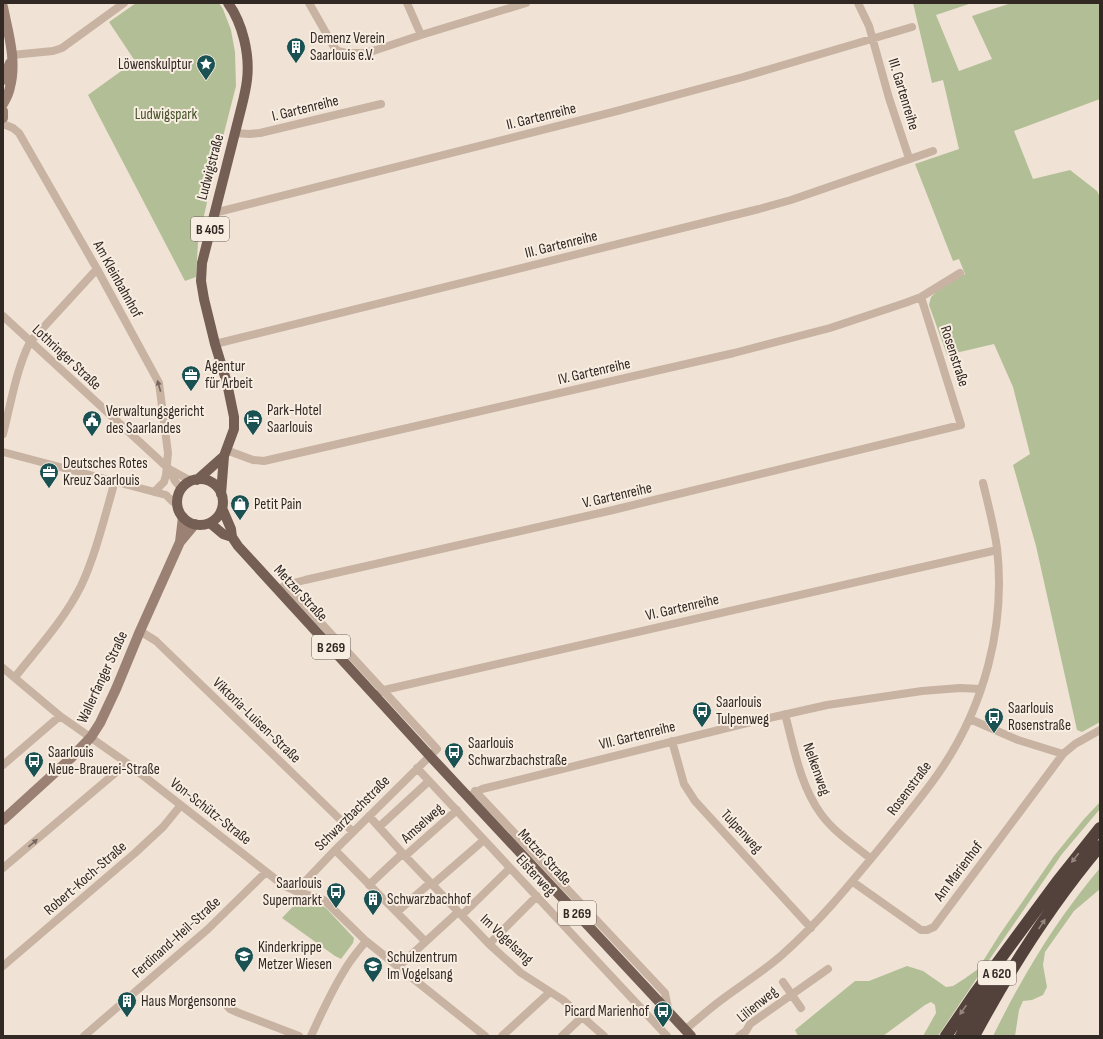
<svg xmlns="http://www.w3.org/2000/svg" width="1103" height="1039" font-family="'Sofia Sans Condensed',sans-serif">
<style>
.green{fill:#b2bf96}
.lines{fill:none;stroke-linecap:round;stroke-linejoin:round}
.street{stroke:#c8b2a2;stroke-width:8}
.secondary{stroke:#9b8174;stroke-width:10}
.primary{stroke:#755f55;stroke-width:10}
.highway{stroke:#53423b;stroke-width:12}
.oneway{fill:#76665d}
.oneway2{fill:#95867d}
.labels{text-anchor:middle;stroke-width:4;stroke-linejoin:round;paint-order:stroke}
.shield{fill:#f8ede1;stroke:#6d635d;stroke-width:1}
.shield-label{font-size:14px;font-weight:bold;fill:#322824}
.poi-label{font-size:15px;fill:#322824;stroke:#f8ede1;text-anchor:start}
.street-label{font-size:15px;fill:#322824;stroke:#f8ede1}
.park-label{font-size:15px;fill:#435128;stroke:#f8ede1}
</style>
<rect width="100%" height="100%" fill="#f0e3d5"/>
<path class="green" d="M136,3H219L223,9L231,30L235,52L236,86L211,184L198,243L196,277L185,281L88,95L135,61L109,22Z
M913,3H972L936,15L959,71L992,59L972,16L1011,3H1100V99L1014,131L1033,179L1070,170L1097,191L1100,197V722L1082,732L1077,730L1036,546L1013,465L1030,454L1013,387L994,344L947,355L929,305L931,297L936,292L965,274L959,259L953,261L915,164L959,149L943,80L932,83Z
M1100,802V809L1062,854L985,966L938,1036H923L936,1013L935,1005L931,1002L925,1005L883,1036H798L795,1030L855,981H869L907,966L923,971L946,987L953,986L964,979L978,969L1000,934L1054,856L1084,819Z
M1100,868V889L1074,911L1045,952L1043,965L1047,987L1043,995L1032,1000L1023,1001L1019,1010L1015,1036H993C1023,975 1056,920 1100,868Z
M300,899L317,902L326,908L354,938L353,943L341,959L335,956L282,918Z"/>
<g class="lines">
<path class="street" d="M309,3L334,47L338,51L346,53H364L376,50L421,35L526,3
M407,3L421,35
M858,3L869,26L889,98L909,158
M12,55L53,51L62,48L124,3
M3,124L13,128L19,133L97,269L159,383L168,453L166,475L164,482L154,492
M235,133L249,134L260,133L381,104
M214,213L617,111L743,77L912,27
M3,316L169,469L191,481
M215,344L759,209L791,200L933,151
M3,434C11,403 16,370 30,342L97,269
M226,450L253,460L264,461L734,353L830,328L905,303L921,297L960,273
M3,452L166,495L172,501L177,504
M169,469L175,481L181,488
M286,585L437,749L335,850L296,891
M278,590L286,585L305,580L613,510L961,425L921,297
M140,631L156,641L353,832
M3,668L60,716L127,763L283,885L296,891L324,900L366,941L485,1036
M15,677C38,648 64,620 81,586C96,554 105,515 115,481
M375,695L384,690L997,550
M785,714C794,748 800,785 821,814C834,832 854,845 871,859
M970,719L1018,740L1063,754
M672,741L684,784L695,801L811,928
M3,765L60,716
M417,768L667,1036
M475,791L665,993L669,1013
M468,796L482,789L751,722L827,705L922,691L960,688L981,689
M369,816L405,856L489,944L521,973L563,1000L604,1036
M379,827L429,781
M335,850L425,941
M405,856L457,810
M3,868L127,763
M853,882L921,930H927L934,927L1063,754L1075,744L1100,730
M369,885L402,854
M432,885L484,840
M397,912L430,883
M462,915L510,868
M489,944L537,896
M3,966L135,853L163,827L181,805
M398,967L458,912
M783,982L801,1008
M222,1001L230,1009L239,1013L299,1036
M685,1030C698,1019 710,1008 724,998C744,983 764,971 783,954C822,919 851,883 884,843C903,819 923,796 940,771C984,707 1006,626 997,548C994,526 988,504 983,483
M84,1036L208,929L266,872
M311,1036C321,1014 331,992 344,971C350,960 358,951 366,941
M502,1036L550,992
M562,1036L582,1017
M739,1036L746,1031L750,1024L828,969"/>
<path class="secondary" d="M3,7C8,32 17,61 10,87C9,93 6,99 3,104
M3,80L10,63
M3,111V118
M180,542L183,517
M3,820L71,758L91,737L100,723L116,689L140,631L180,542L195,524"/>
<path class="primary" d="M177 502a23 23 0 1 1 46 0a23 23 0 1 1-46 0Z
M197,480L224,456
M221,494L224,456L234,429V417L227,383L215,344L204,299L201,281L202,263L242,105C244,97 246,88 247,80C250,55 243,24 228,3
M222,508L231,529L232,537L238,546L430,756L691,1036
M210,523L223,534L232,537"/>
<path class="highway" d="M946,1036L976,992L1057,882L1100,828
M961,1036L992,981
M974,1036C1010,969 1051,904 1100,846"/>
</g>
<defs><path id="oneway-solid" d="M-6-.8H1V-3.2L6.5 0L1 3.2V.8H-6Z"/></defs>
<g class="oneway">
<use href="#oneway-solid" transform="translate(159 386) rotate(-106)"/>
<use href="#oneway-solid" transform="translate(33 843) rotate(-40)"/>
</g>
<g class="oneway2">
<use href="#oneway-solid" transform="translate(1075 858) rotate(128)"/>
<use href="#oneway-solid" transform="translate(1042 924) rotate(-56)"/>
<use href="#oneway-solid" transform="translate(963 1010) rotate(125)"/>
</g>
<defs>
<symbol id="building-pin" viewBox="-11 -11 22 30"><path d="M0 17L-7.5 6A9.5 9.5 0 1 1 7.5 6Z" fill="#1a5153" stroke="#f8ede1"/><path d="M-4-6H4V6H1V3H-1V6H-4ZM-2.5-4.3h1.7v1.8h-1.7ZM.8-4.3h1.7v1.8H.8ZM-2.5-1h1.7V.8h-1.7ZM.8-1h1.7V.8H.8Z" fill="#fff"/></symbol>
<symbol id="sight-pin" viewBox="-11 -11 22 30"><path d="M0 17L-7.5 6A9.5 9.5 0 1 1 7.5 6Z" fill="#1a5153" stroke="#f8ede1"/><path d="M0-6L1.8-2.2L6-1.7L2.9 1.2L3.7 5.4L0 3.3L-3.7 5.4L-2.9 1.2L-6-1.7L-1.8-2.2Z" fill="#fff"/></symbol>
<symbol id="office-pin" viewBox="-11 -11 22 30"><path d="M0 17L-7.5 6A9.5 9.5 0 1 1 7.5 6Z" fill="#1a5153" stroke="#f8ede1"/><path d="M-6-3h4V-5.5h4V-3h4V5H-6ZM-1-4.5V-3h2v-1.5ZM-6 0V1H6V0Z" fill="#fff"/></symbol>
<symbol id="hotel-pin" viewBox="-11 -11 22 30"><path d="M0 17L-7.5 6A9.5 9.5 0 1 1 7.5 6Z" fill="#1a5153" stroke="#f8ede1"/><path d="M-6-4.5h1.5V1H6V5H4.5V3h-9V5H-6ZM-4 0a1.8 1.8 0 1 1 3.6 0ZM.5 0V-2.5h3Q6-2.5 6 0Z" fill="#fff"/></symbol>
<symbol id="civic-pin" viewBox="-11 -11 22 30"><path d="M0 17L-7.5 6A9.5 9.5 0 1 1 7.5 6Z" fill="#1a5153" stroke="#f8ede1"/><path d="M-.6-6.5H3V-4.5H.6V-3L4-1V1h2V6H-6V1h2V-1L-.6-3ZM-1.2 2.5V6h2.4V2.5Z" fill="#fff"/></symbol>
<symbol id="shop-pin" viewBox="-11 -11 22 30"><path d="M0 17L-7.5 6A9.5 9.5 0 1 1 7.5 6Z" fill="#1a5153" stroke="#f8ede1"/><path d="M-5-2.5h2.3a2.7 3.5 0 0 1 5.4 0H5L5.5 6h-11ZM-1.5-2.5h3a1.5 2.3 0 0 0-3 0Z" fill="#fff"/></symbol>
<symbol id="bus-pin" viewBox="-11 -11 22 30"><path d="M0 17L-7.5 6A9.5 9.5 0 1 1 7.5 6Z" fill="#1a5153" stroke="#f8ede1"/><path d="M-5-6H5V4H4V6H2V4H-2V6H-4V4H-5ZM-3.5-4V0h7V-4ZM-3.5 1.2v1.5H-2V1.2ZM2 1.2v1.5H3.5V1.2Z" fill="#fff"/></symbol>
<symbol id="school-pin" viewBox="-11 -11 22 30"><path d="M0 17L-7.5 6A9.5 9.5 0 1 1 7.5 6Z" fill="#1a5153" stroke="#f8ede1"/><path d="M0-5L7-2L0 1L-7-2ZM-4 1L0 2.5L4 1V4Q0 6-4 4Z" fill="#fff"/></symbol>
</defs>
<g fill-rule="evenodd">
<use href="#building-pin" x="285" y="36" width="22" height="30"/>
<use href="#sight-pin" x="195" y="53" width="22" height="30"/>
<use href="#office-pin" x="180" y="364" width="22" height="30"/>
<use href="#hotel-pin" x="242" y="408" width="22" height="30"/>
<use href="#civic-pin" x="81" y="409" width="22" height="30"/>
<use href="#office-pin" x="38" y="461" width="22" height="30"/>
<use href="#shop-pin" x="229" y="493" width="22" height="30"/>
<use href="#bus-pin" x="691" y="700" width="22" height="30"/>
<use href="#bus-pin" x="983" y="706" width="22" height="30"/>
<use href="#bus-pin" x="443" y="741" width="22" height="30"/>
<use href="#bus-pin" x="23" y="750" width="22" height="30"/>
<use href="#bus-pin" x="325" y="881" width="22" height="30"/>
<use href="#building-pin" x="362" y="888" width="22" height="30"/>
<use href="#school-pin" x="233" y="945" width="22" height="30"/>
<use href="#school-pin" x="362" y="955" width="22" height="30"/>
<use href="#building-pin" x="116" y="990" width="22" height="30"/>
<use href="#bus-pin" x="652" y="1000" width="22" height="30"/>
</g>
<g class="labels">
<g class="shield">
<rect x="191" y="217" width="38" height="24" rx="3"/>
<rect x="312" y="635" width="38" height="24" rx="3"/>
<rect x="558" y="901" width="38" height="24" rx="3"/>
<rect x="978" y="961" width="38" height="24" rx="3"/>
</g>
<g class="shield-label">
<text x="210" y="234">B 405</text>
<text x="331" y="652">B 269</text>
<text x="577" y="918">B 269</text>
<text x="997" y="978">A 620</text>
</g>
<g class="poi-label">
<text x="310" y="43">Demenz Verein<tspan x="310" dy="17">Saarlouis e.V.</tspan></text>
<text x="192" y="69" text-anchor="end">Löwenskulptur</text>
<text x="205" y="371">Agentur<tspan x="205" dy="17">für Arbeit</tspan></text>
<text x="267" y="415">Park-Hotel<tspan x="267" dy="17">Saarlouis</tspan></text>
<text x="106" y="416">Verwaltungsgericht<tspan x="106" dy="17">des Saarlandes</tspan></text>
<text x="63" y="468">Deutsches Rotes<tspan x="63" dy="17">Kreuz Saarlouis</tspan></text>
<text x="254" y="509">Petit Pain</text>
<text x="716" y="707">Saarlouis<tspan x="716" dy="17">Tulpenweg</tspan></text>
<text x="1008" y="713">Saarlouis<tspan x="1008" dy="17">Rosenstraße</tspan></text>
<text x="468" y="748">Saarlouis<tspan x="468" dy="17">Schwarzbachstraße</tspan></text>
<text x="48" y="757">Saarlouis<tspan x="48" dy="17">Neue-Brauerei-Straße</tspan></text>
<text x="322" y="888" text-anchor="end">Saarlouis<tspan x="322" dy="17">Supermarkt</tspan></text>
<text x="387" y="904">Schwarzbachhof</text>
<text x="258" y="952">Kinderkrippe<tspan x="258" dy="17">Metzer Wiesen</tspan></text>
<text x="387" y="962">Schulzentrum<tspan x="387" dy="17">Im Vogelsang</tspan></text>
<text x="141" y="1006">Haus Morgensonne</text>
<text x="649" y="1016" text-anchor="end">Picard Marienhof</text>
</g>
<g class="street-label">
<text transform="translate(904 94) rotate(73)" y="5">III. Gartenreihe</text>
<text transform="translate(305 108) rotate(-14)" y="5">I. Gartenreihe</text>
<text transform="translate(541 116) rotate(-14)" y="5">II. Gartenreihe</text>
<text transform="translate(210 167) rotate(-75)" y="5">Ludwigstraße</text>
<text transform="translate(561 244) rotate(-14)" y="5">III. Gartenreihe</text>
<text transform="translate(118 279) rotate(61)" y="5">Am Kleinbahnhof</text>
<text transform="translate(955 356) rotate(72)" y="5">Rosenstraße</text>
<text transform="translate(67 357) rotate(43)" y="5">Lothringer Straße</text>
<text transform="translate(594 371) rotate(-13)" y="5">IV. Gartenreihe</text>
<text transform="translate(617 495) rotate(-13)" y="5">V. Gartenreihe</text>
<text transform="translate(301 593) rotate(47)" y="5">Metzer Straße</text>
<text transform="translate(682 607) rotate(-13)" y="5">VI. Gartenreihe</text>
<text transform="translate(102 677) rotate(-65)" y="5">Wallerfanger Straße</text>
<text transform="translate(257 720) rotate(44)" y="5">Viktoria-Luisen-Straße</text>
<text transform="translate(637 735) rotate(-14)" y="5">VII. Gartenreihe</text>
<text transform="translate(817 769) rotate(70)" y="5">Nelkenweg</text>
<text transform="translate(909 788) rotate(-53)" y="5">Rosenstraße</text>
<text transform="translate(211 811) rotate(38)" y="5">Von-Schütz-Straße</text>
<text transform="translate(352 813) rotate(-45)" y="5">Schwarzbachstraße</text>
<text transform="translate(422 823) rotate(-42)" y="5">Amselweg</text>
<text transform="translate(742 831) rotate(47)" y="5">Tulpenweg</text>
<text transform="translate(545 857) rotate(47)" y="5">Metzer Straße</text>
<text transform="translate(958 871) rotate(-53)" y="5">Am Marienhof</text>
<text transform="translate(536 875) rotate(47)" y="5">Elsterweg</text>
<text transform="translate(85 878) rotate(-41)" y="5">Robert-Koch-Straße</text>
<text transform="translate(176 937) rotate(-42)" y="5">Ferdinand-Heil-Straße</text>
<text transform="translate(507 939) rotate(43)" y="5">Im Vogelsang</text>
<text transform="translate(757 1004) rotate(-39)" y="5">Lilienweg</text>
</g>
<g class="park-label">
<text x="166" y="119">Ludwigspark</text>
</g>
</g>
<rect width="1103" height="1039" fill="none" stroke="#322824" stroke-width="8"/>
</svg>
